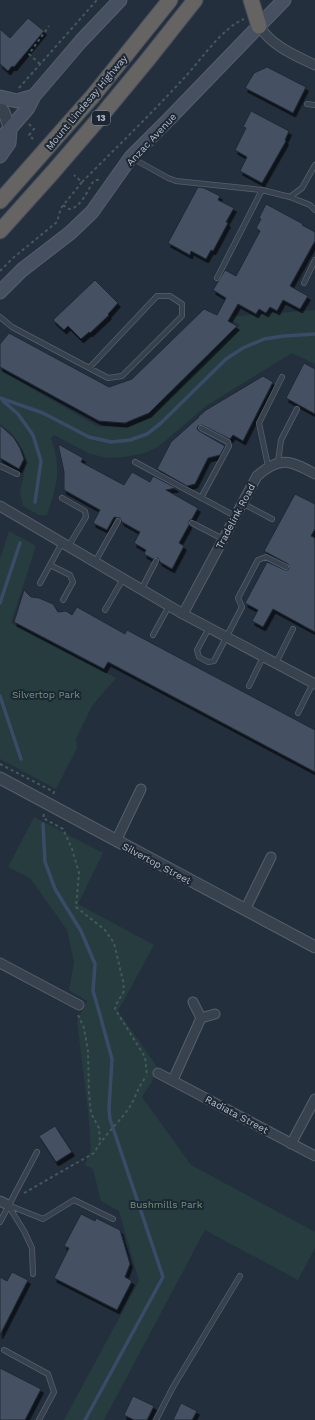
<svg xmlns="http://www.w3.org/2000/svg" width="315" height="1420" font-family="'Work Sans',sans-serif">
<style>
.green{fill:#263c3f}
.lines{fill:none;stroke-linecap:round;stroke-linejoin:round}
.stream{stroke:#394c67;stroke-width:3.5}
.building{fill:#455162;stroke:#1f2835;filter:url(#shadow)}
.service-casing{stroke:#565f6c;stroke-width:6}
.minor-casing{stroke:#565f6c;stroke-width:11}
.tertiary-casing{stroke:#565f6c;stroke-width:13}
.secondary-casing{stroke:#565f6c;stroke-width:15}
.trunk-casing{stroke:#434c59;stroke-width:17}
.path{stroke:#44595c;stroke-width:2;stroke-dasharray:3 3;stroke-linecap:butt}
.service{stroke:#38414e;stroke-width:4.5}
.minor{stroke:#38414e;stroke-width:9}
.tertiary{stroke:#38414e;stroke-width:11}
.secondary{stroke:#465061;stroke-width:13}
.trunk{stroke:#656462;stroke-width:15}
.labels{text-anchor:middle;stroke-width:4;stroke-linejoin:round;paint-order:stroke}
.shield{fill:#1d2633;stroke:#878f9c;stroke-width:1}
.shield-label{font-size:9px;font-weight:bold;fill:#b4bcc9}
.street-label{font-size:10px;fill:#b4bcc9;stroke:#1d2633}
.park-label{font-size:10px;fill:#6b9a76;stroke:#1d2633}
</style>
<defs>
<filter id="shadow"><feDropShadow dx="2.5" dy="4" stdDeviation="0" flood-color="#0009"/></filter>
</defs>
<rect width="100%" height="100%" fill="#242f3e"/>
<path class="green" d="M315,310V364L292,353L206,406L158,447L145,453L124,457L108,458L90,454L54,435L51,438C62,470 57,484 47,515H39L23,506C22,501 20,495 20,491C21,485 23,480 24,475C28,456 18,434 0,425V370L97,426L126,428L150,417L240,325L224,317Z
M9,531L36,546L11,623L116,678L92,706L76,739L77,748L56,789L0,759V559Z
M34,817L103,853L78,904L154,945L118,1011L158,1068L151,1083L142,1097L191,1165L315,1232V1248L298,1280L205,1230L104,1420H64L139,1281L119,1211L101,1201L93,1169L85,1165L91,1149L88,1110L77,1021L87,1001L69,990L74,962L67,930L30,878L8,867Z"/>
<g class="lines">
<path class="stream" d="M0,398L43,413L89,437L111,442L130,440L147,434L161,423L226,359L243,348L264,339L284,336L315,334
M3,401L18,414L33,435L41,461L35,502
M0,603L20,543
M0,696L21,759
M43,824L45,862L55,889L81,931L95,964L93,991L100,1015L112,1059L109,1109L110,1119L163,1277L85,1420"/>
</g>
<path class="building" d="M28,18L44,31L14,67L12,66L8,71L0,64V29L10,38Z
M267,67L306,87L293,113L245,88L254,73Z
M251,111L289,131L285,140L286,141L262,183L240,171L247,157L235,150L246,128L243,127Z
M198,187L204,188L220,196L218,200L234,208L226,222L228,223L213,251L211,250L206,259L191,251L190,255L168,243Z
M266,204L303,224L302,225L315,232V241L290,286L308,296L300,309L283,300L277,311L270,307L266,313L259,309L256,314L238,304L228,321L237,326L149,413L125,423L99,421L0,367V344L9,333L109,387L132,379L204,309L217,315L226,298L213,290L225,270L236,276L260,231L256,228L261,219L259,218Z
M95,280L118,303L108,314L109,315L90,333L89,332L81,339L68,326L64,330L53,320Z
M304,363L315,369V414L286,398Z
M263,376L273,382L243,441L233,435L230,439L202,425L198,426L197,429L199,431L225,446L220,455L208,458L195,484L187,486L157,469L171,442L199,417H198L206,410Z
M0,425L14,438L20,448L24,459L19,469L0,458Z
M58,444L83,458L81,462L124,485L132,472L150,482L153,476L176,488L166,490L198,508L192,519L189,521V525L179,543L184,546L172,569L160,562L158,558L153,559L144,554L146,550L134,543L140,532L122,522L120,518L114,517L107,530L93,523L100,510L64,490V472Z
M295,494L315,504V529L311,536L315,538V632L273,609L263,627L252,621L258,610L245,603L267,562L285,570H288L289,568L288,564L264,551Z
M24,590L31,597L39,598L53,604L58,612L66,611L72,615L77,607L125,634L127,630L315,730V772L108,662L104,669L14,622Z
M55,1126L72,1152L56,1162L39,1136Z
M81,1214L95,1221L96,1218L120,1230L130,1264L125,1277L132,1281L117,1310L54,1278L69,1248L64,1246Z
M12,1272L28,1280L0,1335V1277L7,1281Z
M0,1368L41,1389L25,1420H0Z
M133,1396L154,1406L147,1420H134L124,1415Z
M181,1403L197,1411L192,1420H173Z"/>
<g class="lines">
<defs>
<path id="service" d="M307,104L315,105
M132,158L168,178L176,181L262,190L290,197L302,188L315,165
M290,197L310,205L315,210
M217,278L262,190
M304,283L315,260
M0,317L12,327L108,378L122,376L182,316V304L170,296H157L90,367
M135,462L235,516
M278,462L281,440L297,409
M0,466L17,474
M268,466L259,423L282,377
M62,498L85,511L86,517L68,547
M201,498L229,446L228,442L201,428
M242,503L272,519
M192,523L223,539
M95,562L118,521
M50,565L70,575L73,582L63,600
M40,583L62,543
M141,590L156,561
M105,610L123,579
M209,628L197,650L199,657L208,662L214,661L242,607L238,598L258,560L266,557L286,567
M153,635L169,606
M276,663L293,629
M249,686L263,657
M298,713L313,683
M8,1205L43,1219L74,1200L113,1219
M8,1205L24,1231L32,1248L33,1274
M0,1222L37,1152
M4,1350L48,1374L54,1392L39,1420
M156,1420L173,1387L240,1276"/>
<path id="minor" d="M259,26C272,46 294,55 315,65
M0,506L183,614L315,684
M183,614L257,476C280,456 290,460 315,474
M116,841L141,789
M245,910L271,857
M0,963L79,1005
M193,1002L201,1018L215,1014
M158,1073L315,1156
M173,1080L201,1018
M291,1144L315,1099
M0,1201L8,1205"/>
<path id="tertiary" d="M0,106L4,112L10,130
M0,778L315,947"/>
<path id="secondary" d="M0,97L17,101L34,96
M0,140L28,108L34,96L81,41L120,0
M0,156L9,143L10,130
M0,292L22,270L70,233L92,212L131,157L170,118L284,0"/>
<path id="trunk" d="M251,0L259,26
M0,201L92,97L170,0
M0,231C68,157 133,80 195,0"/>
</defs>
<use href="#service" class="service-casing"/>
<use href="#minor" class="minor-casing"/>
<use href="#tertiary" class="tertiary-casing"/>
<use href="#secondary" class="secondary-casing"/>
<use href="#trunk" class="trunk-casing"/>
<path class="path" d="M40,64L29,54L49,26
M19,88L97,0
M29,124L34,129L29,135L33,139
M82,182C117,147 152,113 185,77C200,61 223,27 244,19
M63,205L69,209C81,208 87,191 93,182L96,180H100
M0,271L13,258L57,222L61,208L82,182L74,175
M0,764L54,792L53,794
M44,814L43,818L63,829L72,849L79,873L76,907L105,930L114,943L123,981L124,991L116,1005L115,1009L145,1057L147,1076
M78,1015L84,1028L88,1051L89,1093L91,1113L99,1128L100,1142
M24,1193L94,1153C103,1136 118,1124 129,1108C136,1098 138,1085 147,1076"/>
<use href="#service" class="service"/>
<use href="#minor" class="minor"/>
<use href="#tertiary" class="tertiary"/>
<use href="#secondary" class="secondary"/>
<use href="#trunk" class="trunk"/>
</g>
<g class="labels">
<rect class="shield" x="92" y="111" width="18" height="14" rx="3"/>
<g class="shield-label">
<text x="101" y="121">13</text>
</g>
<g class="street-label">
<text transform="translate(86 102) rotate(-50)" y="4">Mount Lindesay Highway</text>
<text transform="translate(151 139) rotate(-47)" y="4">Anzac Avenue</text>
<text transform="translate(235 516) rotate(-62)" y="4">Tradelink Road</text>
<text transform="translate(157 863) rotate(28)" y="4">Silvertop Street</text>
<text transform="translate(237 1114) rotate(28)" y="4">Radiata Street</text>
</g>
<g class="park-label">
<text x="46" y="698">Silvertop Park</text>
<text x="166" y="1208">Bushmills Park</text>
</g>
</g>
</svg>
